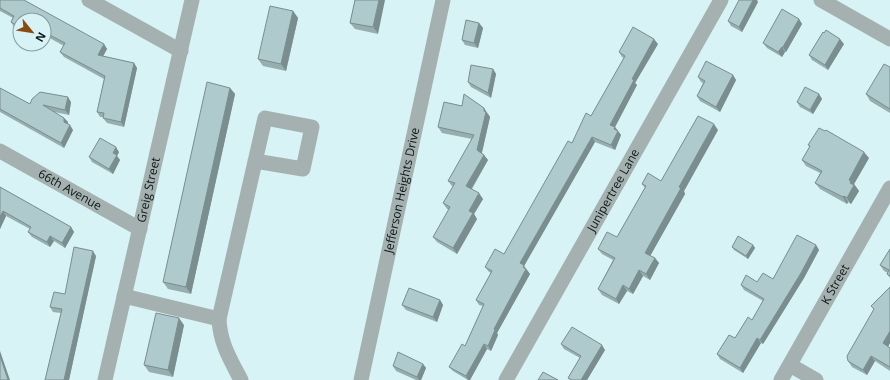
<svg xmlns="http://www.w3.org/2000/svg" width="890" height="380" font-family="'Open Sans',sans-serif">
<style>
.lines{fill:none;stroke-linecap:round;stroke-linejoin:round}
.minor{stroke:#a5b1b1;stroke-width:15}
.wall{fill:#96aeaf}
.shaded-wall{fill:#7a8d8f}
.building{fill:#afcacc;stroke:#7a8d8f}
.labels{text-anchor:middle;stroke-width:3;stroke-linejoin:round;paint-order:stroke}
.street-label{font-size:12px;fill:#0c1616;stroke:#d8f3f5}
</style>
<rect width="100%" height="100%" fill="#d8f3f5"/>
<g class="lines">
<g class="minor">
<path d="M89,0L181,51"/>
<path d="M821,0L890,39"/>
<path id="s1" d="M0,151L140,229"/>
<path d="M124,296L219,319"/>
<path d="M790,365L816,380"/>
<path id="s2" d="M105,380L192,0"/>
<path d="M241,380C230,359 220,343 219,319L265,118L312,127L303,169L255,161"/>
<path id="s3" d="M361,380L443,0"/>
<path id="s4" d="M506,380L721,0"/>
<path id="s5" d="M781,380L890,188"/>
</g>
</g>
<path class="wall" d="M0,0L104,44L107,49L103,56L134,63L137,68L124,127L107,123L103,118V117H100L97,112L104,79L64,57L60,52L64,46L44,35V20H20V30L14,27L11,22L13,18L0,11Z
M355,0L378,34L355,29L350,23Z
M758,2L742,32L731,26L728,21Z
M293,11L298,18L286,71L263,66L258,59Z
M799,19L802,24L786,52H785L782,57L767,48L763,43Z
M479,23L483,28L478,48L465,45L462,40Z
M658,44L635,83L637,85L615,127L621,135L615,150L595,142L524,266L530,274L497,333L498,335L491,351L487,349L470,380H468L453,371L449,367L465,346L483,306L479,305L476,300L491,273L489,272L485,267L504,254L572,143L591,116L624,58L622,57L619,52Z
M844,44L828,70L812,60L809,55Z
M890,67V113L870,101L866,94Z
M493,69L496,74L491,98L471,87L468,82Z
M733,75L736,80L720,112L700,101L697,96L703,83L701,82L698,77Z
M0,88L30,104L71,102L69,115L54,112L64,118L68,122L67,124L73,130L64,148L0,112Z
M230,88L235,94L191,294L168,289L163,282Z
M819,94L822,99L813,114L800,107L797,102Z
M488,114L490,117L482,153L488,160L472,189L483,199L474,214L477,219L457,254L437,242L433,237L449,210L447,209L443,203L453,187L452,186L448,181L472,139L442,133L438,127Z
M718,130L684,191L685,194L650,256L655,258L659,263L650,280L643,276L633,294L627,291L619,304L602,295L598,289L613,260L602,254L598,249L617,237L645,188L642,184L661,181Z
M808,145L869,158L854,184L859,191L851,204L848,202L847,204L820,189L815,183L820,173L806,166L802,160L810,147Z
M119,152L117,156L120,160L113,174L92,162L89,157Z
M0,187L71,227L74,232L65,248L54,241L50,247L32,237L28,232L30,229L6,216L0,229Z
M753,245L755,248L748,259L734,250L732,247Z
M816,245L819,250L804,278L763,344L761,343L743,373L720,359L717,354L735,338L752,320L763,301L744,290L741,285L773,279Z
M890,249V278L887,274L888,273L884,271L880,265Z
M96,256L69,380H45L61,313L53,312L50,307L65,294Z
M890,287V343L888,346L890,348V371L875,361L867,375L852,367L848,361L874,310L871,306Z
M440,300L443,305L437,322L406,310L402,305Z
M184,325L173,377L149,372L144,365Z
M561,344L605,350L587,380H570L568,378L580,358L564,349Z
M423,364L426,368L421,380H416L396,371L393,366Z"/>
<path class="shaded-wall" d="M379,0H385L378,34L373,27Z
M753,0H757L758,2L742,32L739,27Z
M293,11L298,18L286,71L281,64Z
M799,19L802,24L786,52L783,47Z
M479,23L483,28L478,48L474,43Z
M654,39L658,44L635,83L637,85L615,127L621,135L615,150L611,145L610,125L632,79Z
M840,39L844,44L828,70L825,65Z
M104,44L107,49L101,60L98,55Z
M782,47L785,52L782,57L778,52Z
M134,63L137,68L124,127L121,122Z
M493,69L496,74L491,98L488,93Z
M733,75L736,80L720,112L716,107Z
M230,88L235,94L191,294L186,287Z
M819,94L822,99L813,114L810,110Z
M68,97L71,102L69,115L65,110Z
M484,108L490,117L481,156L477,150Z
M64,118L68,122L67,127L64,122Z
M714,124L718,130L684,191L685,194L649,258L645,253L679,187Z
M70,125L73,130L64,148L61,143Z
M592,137L595,142L524,266L530,274L497,333L498,335L491,351L488,346L494,329L520,263Z
M116,147L119,152L117,156L120,160L113,174L109,169L113,153Z
M864,152L869,158L854,184L859,191L851,204L847,198L849,180Z
M484,155L488,160L470,191L466,186Z
M479,193L483,199L474,214L477,219L457,254L453,248L469,211Z
M844,196L848,202L847,204L843,197Z
M3,211L6,216L0,229V217Z
M71,227L74,232L65,248L62,243Z
M50,236L54,241L50,247L47,242Z
M753,245L755,248L748,259L746,256Z
M816,245L819,250L804,278L763,344L760,340Z
M93,251L96,256L69,380H64Z
M655,258L659,263L650,280L646,274Z
M639,270L643,276L633,294L629,289Z
M623,285L627,291L619,304L616,299Z
M440,300L443,305L437,322L433,317Z
M179,318L184,325L173,377L168,370Z
M890,331V343L887,349L883,343Z
M757,338L761,343L743,373L740,368Z
M484,344L487,349L470,380H468L466,376Z
M602,345L605,350L587,380H581Z
M0,351L10,380H8L0,356Z
M871,356L875,361L867,375L863,370Z
M423,364L426,368L421,380H419L417,377Z"/>
<path class="building" d="M0,0H24L104,44L98,55L134,63L121,122L103,118L104,113L97,112L105,76L60,52L65,43L44,32V20H20V27L11,22L14,16L0,8Z
M355,0H379L373,27L350,23Z
M739,0H753L739,27L728,21Z
M270,6L293,11L281,64L258,59Z
M782,9L799,19L783,47H782L778,52L763,43Z
M466,20L479,23L474,43L462,40Z
M633,27L654,39L632,79L634,80L610,125L615,127L614,129L618,131L611,145L592,137L520,263L524,265L523,267L526,269L494,329L495,330L488,346L484,344L466,376L449,367L462,344L465,346L484,304L476,300L492,271L485,267L495,249L504,254L568,141L572,143L586,113L591,116L625,56L619,52Z
M826,30L840,39L825,65L809,55L823,32L824,33Z
M706,61L733,75L716,107L697,96L705,81L698,77Z
M884,64L890,67V109L866,94Z
M471,65L493,69L488,93L468,82Z
M207,82L230,88L186,287L163,282Z
M805,87L819,94L810,110L797,102Z
M0,88L30,104L32,99L40,92L68,97L65,110L43,105L64,118V122L70,125L61,143L0,109Z
M464,94L484,108V111L486,112L477,150L484,155L466,186L479,193L469,211L473,213L453,248L433,237L450,207L443,203L455,183L448,181L474,135L438,127L444,102L462,106Z
M698,116L714,124L679,187L681,188L645,253L655,258L646,274L639,270L629,289L623,285L616,299L598,289L615,258L598,249L607,232L617,237L646,186L642,184L648,173L661,181Z
M819,128L825,131L826,130L864,152L849,180L851,181L850,183L854,185L847,198L844,196L843,197L815,183L822,171L802,160L810,146L808,145Z
M100,138L116,147L113,153L117,155L109,169L89,157Z
M0,187L71,227L62,243L50,236L47,242L28,232L31,227L3,211L0,217Z
M797,235L816,245L801,273L760,340L757,338L740,368L717,354L729,335L735,338L748,317L752,320L764,299L741,285L746,275L757,282L763,273L773,279Z
M738,236L753,245L746,256L732,247Z
M74,247L93,251L64,380H45L62,309L50,307L54,292L65,294Z
M890,249V276L887,274L889,270L880,265Z
M890,287V331L883,343L890,348V367L871,356L863,370L848,361L847,356L874,309L871,306Z
M409,288L440,300L433,317L402,305Z
M156,313L179,318L168,370L144,365Z
M572,327L602,345L581,380H572L568,378L581,356L561,344Z
M398,352L423,364L417,377L393,366Z
M0,356L8,380H0Z
M543,372L558,380H538Z"/>
<g class="labels">
<g class="street-label">
<text dy="4" stroke="none"><textPath href="#s1" startOffset="80">66th Avenue</textPath></text>
<text dy="4" stroke="none"><textPath href="#s2" startOffset="195">Greig Street</textPath></text>
<text dy="4" stroke="none"><textPath href="#s3" startOffset="194">Jefferson Heights Drive</textPath></text>
<text dy="4" stroke="none"><textPath href="#s4" startOffset="218">Junipertree Lane</textPath></text>
<text dy="4" stroke="none"><textPath href="#s5" startOffset="110">K Street</textPath></text>
</g>
</g>
<g transform="translate(32 32) rotate(120)"><circle r="19" fill="#d8f3f5" stroke="#869b9c"/>
<path d="M0-3L7 15L0 10L-7 15Z" fill="#8a4a13"/>
<text y="-6" font-size="11" font-weight="bold" text-anchor="middle" fill="#0c1616">N</text>
</g>
</svg>
